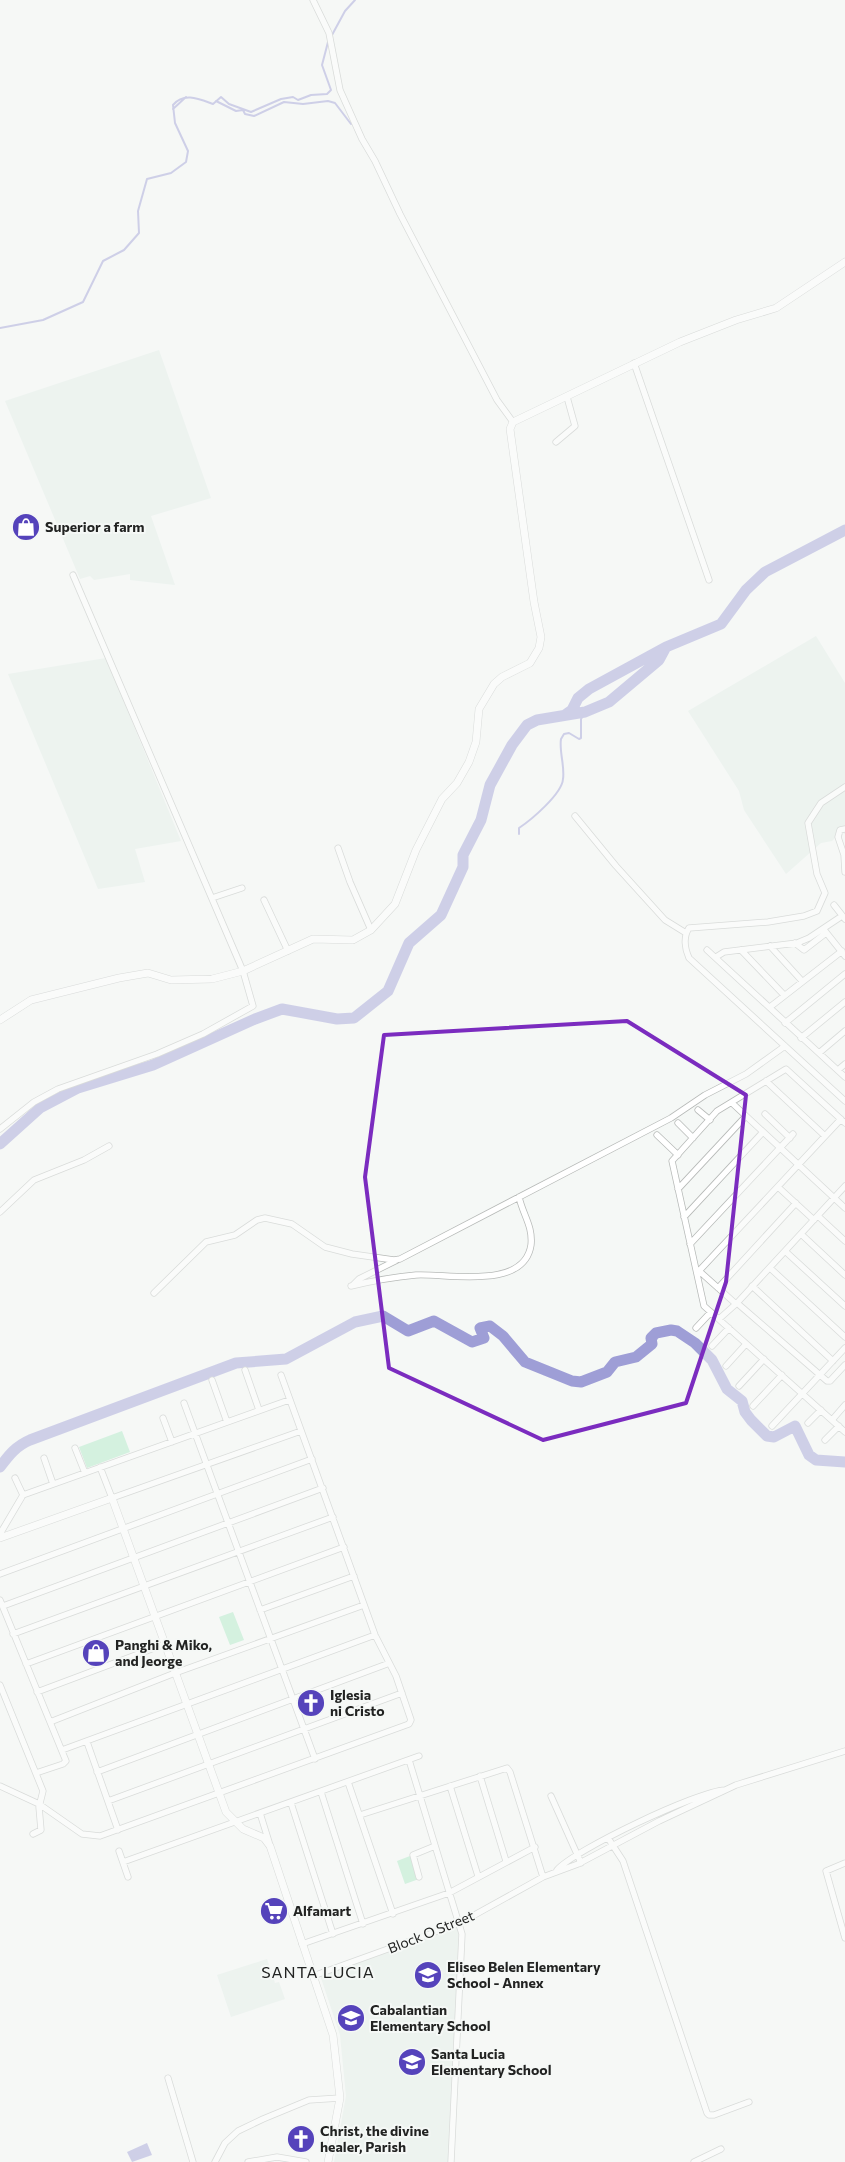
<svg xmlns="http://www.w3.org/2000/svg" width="845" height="2162" font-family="Commissioner,sans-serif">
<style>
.built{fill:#e2ede7}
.green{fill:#aae8c4}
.water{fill:#9e9ed6}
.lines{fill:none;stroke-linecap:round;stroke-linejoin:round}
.stream{stroke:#9e9ed6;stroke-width:2}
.river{stroke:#9e9ed6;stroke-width:11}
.minor-casing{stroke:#b7bab8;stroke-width:7}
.tertiary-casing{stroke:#b7bab8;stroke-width:8}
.minor{stroke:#fff;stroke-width:5.5}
.tertiary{stroke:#fff;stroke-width:7}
.marked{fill:none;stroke:#7b2cbf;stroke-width:4;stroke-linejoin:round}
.labels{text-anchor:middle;stroke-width:4;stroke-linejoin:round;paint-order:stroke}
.poi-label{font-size:14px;font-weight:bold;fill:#222322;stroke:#f5f8f6;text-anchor:start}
.street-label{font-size:14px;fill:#222322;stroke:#f5f8f6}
.quarter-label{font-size:16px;letter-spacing:1px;fill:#222322;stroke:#f5f8f6}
</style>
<rect width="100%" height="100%" fill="#f5f8f6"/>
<path class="built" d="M159,350L211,498L151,516L175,585L130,580V574L94,580L90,576L80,579L5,401Z
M816,636L845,683V834L841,832L832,841L821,843L786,874L744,810L739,791L688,711Z
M106,658L181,841L135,849L145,882L98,889L8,674Z
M459,1927L448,2162H334L346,2096L340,2035L320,1975Z
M267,1959L275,1983L279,1982L285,1999L231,2017L217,1975Z"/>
<path class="green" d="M122,1431L130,1452L87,1468L79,1447Z
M233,1612L244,1640L230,1645L219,1617Z
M410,1856L419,1879L405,1884L397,1861Z"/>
<path class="water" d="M147,2143L152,2155L132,2162L127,2152Z"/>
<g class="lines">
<path class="stream" d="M332,35L345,11L355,0
M216,101L236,111L243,110L245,114L254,116L284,102L303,104L328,101L335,103L351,124
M173,109L186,97
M0,328L43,320L83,302L103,261L124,250L139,233L138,211L147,179L171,173L186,162L188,151L175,123L173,105C184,92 199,99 213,104L221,97L229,104L251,112L281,99L293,97L298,100L311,95L327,94L331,90L322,65L328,42
M519,834V828C531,820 562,794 563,779C565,766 559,752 561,739L564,734L569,733L579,739L581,738V719L585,712"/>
<path class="river" d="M565,715L572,710L578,698L589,689L666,647
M0,1144L40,1108L78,1088L153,1065L255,1019L282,1009L337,1019L354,1018L388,991L409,943L441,915L463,867V855L481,820L490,785L512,745L527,725L537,720L585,712L609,702L659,660L666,647L721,624L746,590L765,572L845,530
M0,1467C9,1455 16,1446 30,1440L236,1363L286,1359L355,1322L383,1316L408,1331L434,1321L472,1342L484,1338L480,1328L490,1326L503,1336L525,1362L572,1381L581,1382L607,1372L615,1362L636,1357L652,1344L651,1338L656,1333L671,1330L677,1331L695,1343L712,1360L727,1389L742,1401L745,1412L751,1420L767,1436L774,1437L795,1426L809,1455L816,1460L845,1462"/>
<defs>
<path id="minor" d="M313,0L329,33L340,90L362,139L375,161L400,214L497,400L513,422
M634,363L709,580
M556,442L575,426L567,397
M845,787L821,803L808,823L817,874L825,893L817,911L804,916L768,922L689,928C683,937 685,949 689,958L845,1101
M575,816L616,866L665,920L686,933
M845,829L840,830L838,837L844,855L845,872
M338,848L350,882L371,930
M212,898L242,888
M264,900L288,951
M834,905L845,919
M825,931L845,956
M795,943L804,950L826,933
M770,946L802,981
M707,950L845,1077
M741,950L784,995
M716,957L724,952L797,943L809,938L842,916
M770,1007L842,951
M785,1023L845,974
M801,1038L845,1002
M819,1053L845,1031
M838,1070L845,1064
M766,1081L825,1136
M732,1103L845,1208
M698,1110L710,1120
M765,1114L790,1138
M678,1123L693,1138
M845,1123L786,1069L717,1111L672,1161L704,1306L845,1432
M0,1129L34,1102L58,1089L157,1054L203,1034L253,1006L243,971L73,575
M657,1135L678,1155
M778,1187L814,1220
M678,1189L746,1116
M0,1212L34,1180L84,1160L109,1146
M818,1216L845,1241
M684,1217L763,1132
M801,1234L845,1275
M690,1244L793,1134
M785,1251L845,1306
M770,1268L845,1337
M698,1270L736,1304
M699,1271L841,1119
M353,1285L359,1279L397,1260
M351,1286C372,1281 394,1277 416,1275C447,1273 524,1291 531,1245C533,1226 523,1215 519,1197
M752,1286L833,1361
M718,1288L796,1203
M154,1293L206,1242L235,1235L257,1220L265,1218L292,1224L325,1247L352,1254L394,1260L400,1259L671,1118L705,1095L746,1074L785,1046
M737,1303L827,1381H830L845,1365
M719,1319L737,1303L845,1186
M696,1328L711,1312
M712,1346L729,1328
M726,1366L746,1344
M245,1370L259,1410
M212,1380L227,1422
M739,1386L764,1359
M184,1403L315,1759
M753,1406L782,1375
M163,1418L172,1442
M832,1420L845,1405
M808,1423L821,1410
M772,1426L845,1348
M825,1440L839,1426
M75,1448L85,1473
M44,1458L53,1484
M100,1467L112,1498L301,1431
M15,1478L23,1495
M0,1534L23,1495L289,1400
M0,1574L312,1459
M0,1600L66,1761L63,1764L36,1773
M3,1606L323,1488
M260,1610L354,1576
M13,1634L333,1517
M26,1664L344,1547
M0,1685L43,1791L39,1807L41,1830L33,1834
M37,1692L165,1644
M50,1722L175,1673L364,1605
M87,1742L118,1830
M62,1750L375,1635
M409,1760L462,1934L451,2162
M97,1772L387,1664
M480,1776L506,1861
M348,1782L393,1914
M0,1786L39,1804L82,1834L100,1836L409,1724L411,1720L396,1676L375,1635L281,1375
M450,1786L478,1876
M321,1792L363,1924
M551,1796L581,1863
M108,1801L402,1693
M291,1803L333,1934
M260,1813L269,1842
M360,1815L507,1768L510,1772L543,1877
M608,1838L623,1861L707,2113L709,2115H714L749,2102
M119,1851L128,1877
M123,1862L419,1756
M845,1863L826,1871L845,1938
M557,1870C574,1850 698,1791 725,1790
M419,1877L413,1855L435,1846
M302,1944L449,1893L535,1847
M313,1976L460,1923L543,1877L578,1864L659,1821L736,1785L845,1751
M168,2078L193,2162
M215,2162L225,2143L238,2131L263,2119L309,2100L340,2098
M248,2162L277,2157L306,2162
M694,2162L721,2149"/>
<path id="tertiary" d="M0,1020L31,1000L119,978L148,973L171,980L212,979L243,971L313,939L353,940L371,930L395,904L416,850L442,799L457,783L469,762L476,742L479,709L494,684L502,677L530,663L539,648L541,637L534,602L510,429L513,422L680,342L736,320L776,308L845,262
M0,1538L112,1498L226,1812L243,1829L264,1838L270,1846L333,2035L340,2098L328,2162"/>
</defs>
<use href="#minor" class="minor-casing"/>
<use href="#tertiary" class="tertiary-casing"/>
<use href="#minor" class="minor"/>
<use href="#tertiary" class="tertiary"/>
</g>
<path d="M0 0H845V2162H0ZM627,1021L746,1095L726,1282L686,1403L543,1440L389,1368L365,1177L384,1035Z" fill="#f5f8f6" fill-opacity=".55" fill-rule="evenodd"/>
<path class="marked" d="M627,1021L746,1095L726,1282L686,1403L543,1440L389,1368L365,1177L384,1035Z"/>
<defs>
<symbol id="shop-disc" viewBox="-11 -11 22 22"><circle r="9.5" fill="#5543bb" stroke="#f5f8f6"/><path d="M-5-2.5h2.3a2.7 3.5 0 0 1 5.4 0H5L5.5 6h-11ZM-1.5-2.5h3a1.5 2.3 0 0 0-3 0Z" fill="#fff"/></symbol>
<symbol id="church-disc" viewBox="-11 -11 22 22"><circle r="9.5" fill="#5543bb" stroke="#f5f8f6"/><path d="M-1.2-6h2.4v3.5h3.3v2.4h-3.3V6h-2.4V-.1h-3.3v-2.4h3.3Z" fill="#fff"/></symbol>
<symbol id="supermarket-disc" viewBox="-11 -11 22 22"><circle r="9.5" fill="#5543bb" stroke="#f5f8f6"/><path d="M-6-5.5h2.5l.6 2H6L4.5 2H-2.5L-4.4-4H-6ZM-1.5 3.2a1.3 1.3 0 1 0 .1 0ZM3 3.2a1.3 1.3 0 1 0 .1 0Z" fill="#fff"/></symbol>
<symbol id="school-disc" viewBox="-11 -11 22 22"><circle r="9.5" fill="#5543bb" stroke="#f5f8f6"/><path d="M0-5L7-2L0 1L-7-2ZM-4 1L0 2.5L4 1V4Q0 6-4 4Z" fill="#fff"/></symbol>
</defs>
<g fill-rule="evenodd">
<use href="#shop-disc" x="10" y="511" width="32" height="32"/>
<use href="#shop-disc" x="80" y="1637" width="32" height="32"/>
<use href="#church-disc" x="295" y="1687" width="32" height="32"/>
<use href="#supermarket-disc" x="258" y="1895" width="32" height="32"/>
<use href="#school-disc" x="412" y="1959" width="32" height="32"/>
<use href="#school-disc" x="335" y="2002" width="32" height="32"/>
<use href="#school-disc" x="396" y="2046" width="32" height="32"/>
<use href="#church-disc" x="285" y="2123" width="32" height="32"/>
</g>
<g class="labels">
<g class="poi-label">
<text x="45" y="532">Superior a farm</text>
<text x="115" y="1650">Panghi &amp; Miko,<tspan x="115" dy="16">and Jeorge</tspan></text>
<text x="330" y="1700">Iglesia<tspan x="330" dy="16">ni Cristo</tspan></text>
<text x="293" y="1916">Alfamart</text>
<text x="447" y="1972">Eliseo Belen Elementary<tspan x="447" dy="16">School - Annex</tspan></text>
<text x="370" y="2015">Cabalantian<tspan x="370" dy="16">Elementary School</tspan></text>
<text x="431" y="2059">Santa Lucia<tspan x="431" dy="16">Elementary School</tspan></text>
<text x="320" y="2136">Christ, the divine<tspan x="320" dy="16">healer, Parish</tspan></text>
</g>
<g class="street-label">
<text transform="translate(431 1932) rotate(-22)" y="5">Block O Street</text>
</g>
<g class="quarter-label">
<text x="318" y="1978">SANTA LUCIA</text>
</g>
</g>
</svg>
